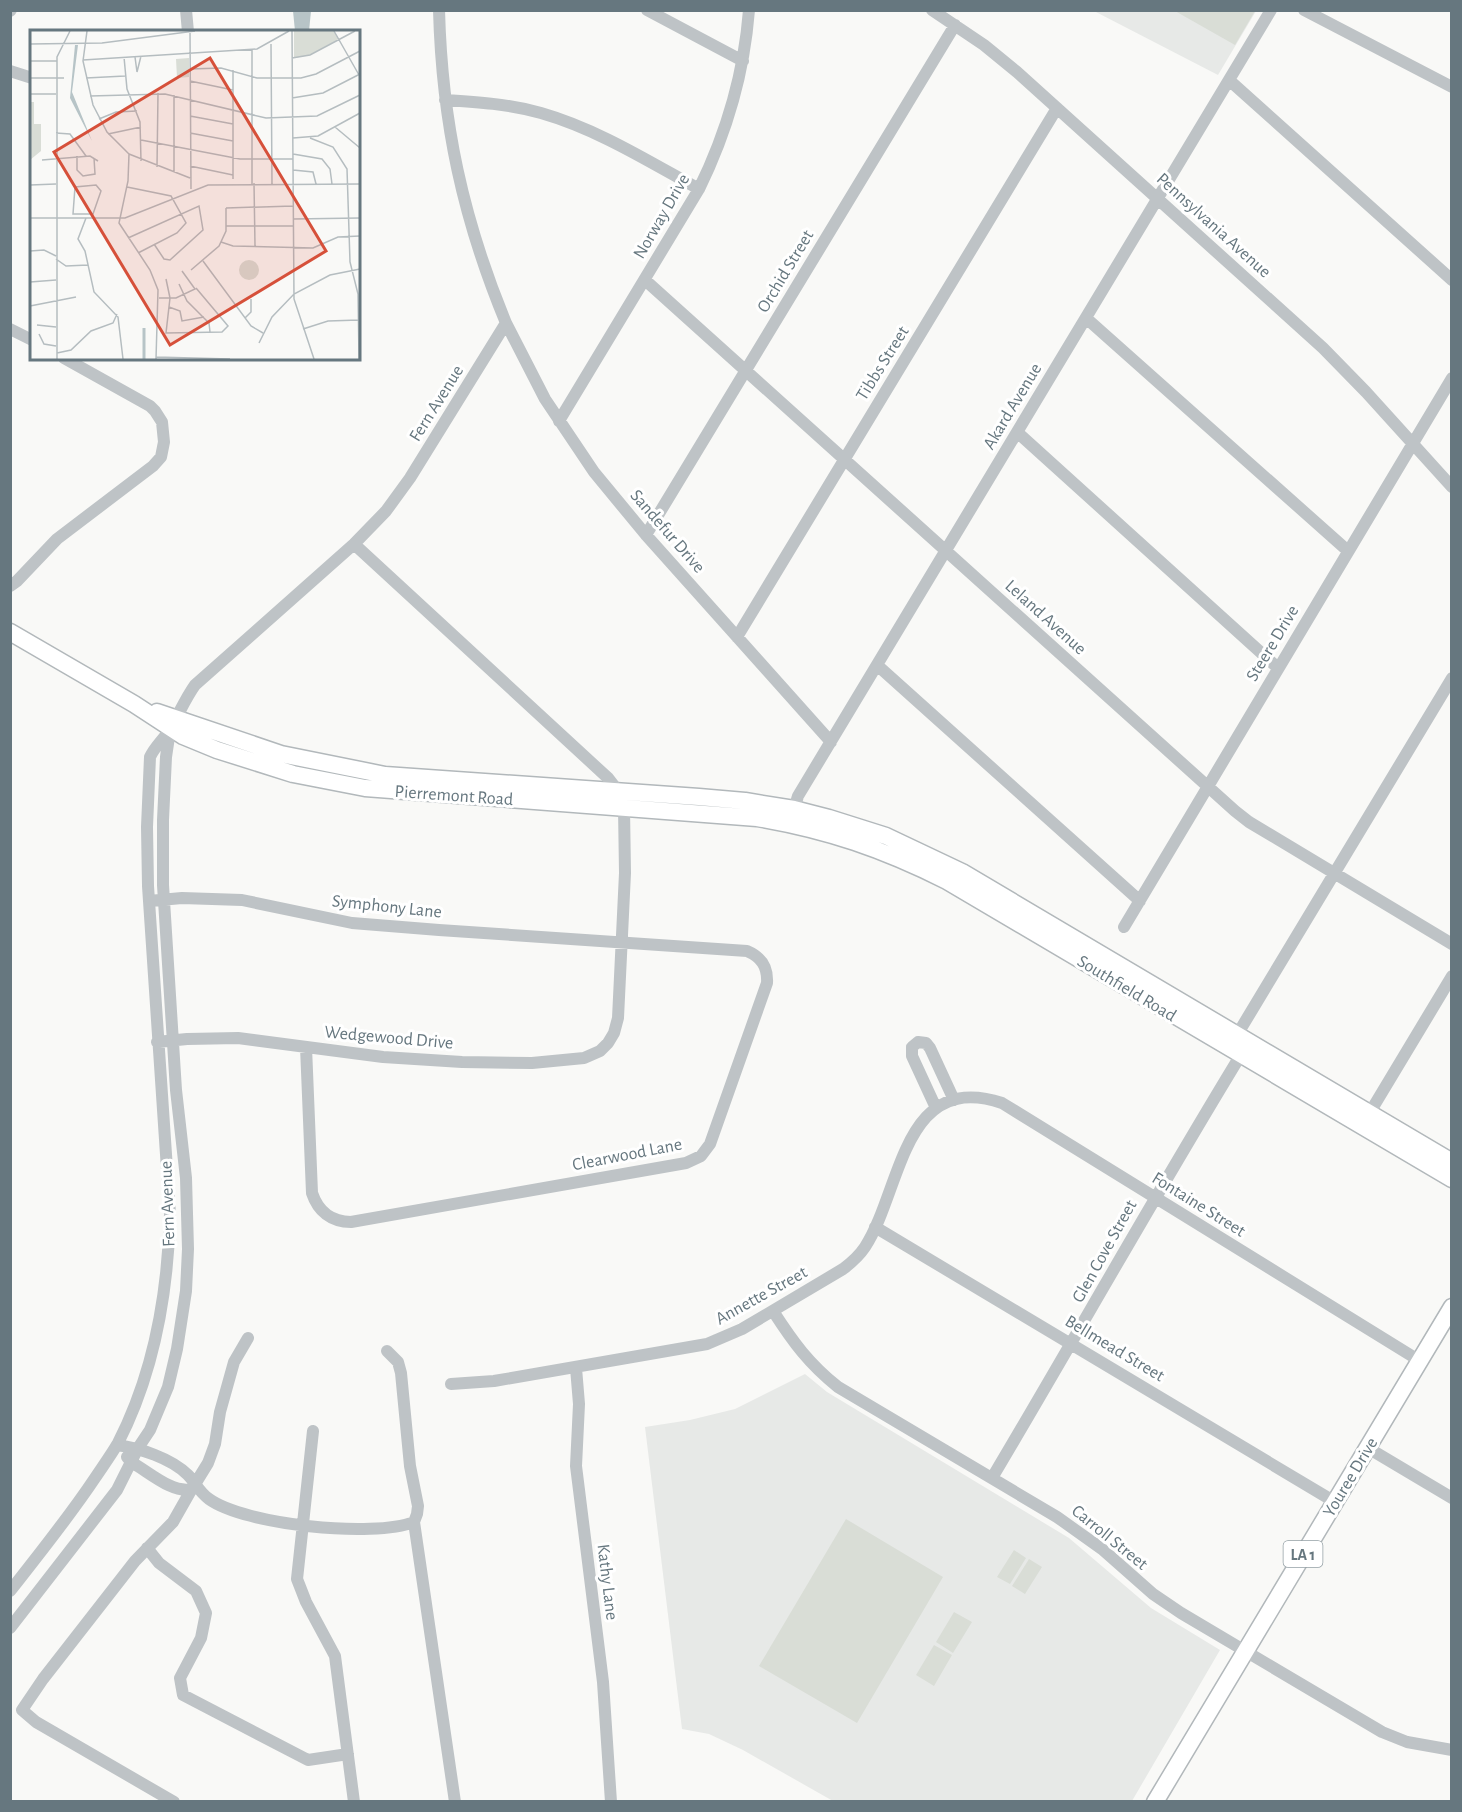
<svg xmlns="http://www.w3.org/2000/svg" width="1462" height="1812" font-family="'Alegreya Sans',sans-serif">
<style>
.built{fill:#e7e9e7}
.green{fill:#d9ddd6}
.water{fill:#b7c4c7}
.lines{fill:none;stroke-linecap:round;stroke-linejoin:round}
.major-casing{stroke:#b2b8bb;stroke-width:19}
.minor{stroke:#bec3c6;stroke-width:12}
.major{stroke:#fff;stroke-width:16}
.labels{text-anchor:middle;stroke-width:6;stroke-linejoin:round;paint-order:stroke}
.shield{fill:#fff;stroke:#94a0a5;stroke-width:1.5}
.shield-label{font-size:16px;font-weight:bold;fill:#66777f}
.street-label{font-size:18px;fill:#66777f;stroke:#fff}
.inset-river{fill:none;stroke:#b7c4c7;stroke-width:3}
.inset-road{fill:none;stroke:#b5bdc0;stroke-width:1.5}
.view{fill:#d6503a;fill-opacity:0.15;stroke:#d6503a;stroke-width:3}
.inset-edge{fill:none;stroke:#66777f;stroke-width:3}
</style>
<rect width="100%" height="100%" fill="#f9f9f7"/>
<path class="built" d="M1094,11H1256L1218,75Z
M805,1374L827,1392L1069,1538L1151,1608L1220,1650L1132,1801H833L743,1750L709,1734L682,1729L645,1427L690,1420L735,1409Z"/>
<path class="green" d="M1175,11L1255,10V11L1235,45Z
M846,1519L943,1577L857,1723L759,1666Z
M1014,1550L1026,1558L1010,1584L997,1577Z
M1029,1559L1042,1567L1025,1594L1012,1586Z
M954,1612L972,1622L953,1653L936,1642Z
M934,1645L952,1655L934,1686L916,1675Z"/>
<path class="water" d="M293,11H311L309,31H295Z"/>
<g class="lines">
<defs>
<path id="major" d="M10,632L134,704L183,736L217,750L293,774L365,788L757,818C828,830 883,849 947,881L1452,1179
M157,712L281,754L385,775L699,797L745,801L794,809L829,818L886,836L962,872L1452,1162
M1155,1802L1452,1307"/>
</defs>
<use href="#major" class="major-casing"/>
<path class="minor" d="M186,10L188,32
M647,10L743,61
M932,10L984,45L1017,72L1323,348L1366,392L1452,487
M1304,10L1452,87
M10,11L11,10
M10,71L32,78
M1229,80L1452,280
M445,100C477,102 509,104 541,113C597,129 648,161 699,189
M645,280L1235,811L1249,822L1452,944
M1086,318L1348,551
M506,323L545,399L594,472L646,535L831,742
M10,329L32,340
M559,421L699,189C727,132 744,74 749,10
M1017,432L1278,668
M646,535L955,25
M10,586L17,581L57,539L153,466L161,457L164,442L162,422L155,411L150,406L64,358
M737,637L1057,108
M877,665L1140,901
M792,816L798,796L1271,10
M149,901L182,898L242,900L352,923L439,930L747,951C761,957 768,966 767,983L710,1144L701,1156L686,1163L351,1222C331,1222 318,1211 312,1193L306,1047
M1124,927L1452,378
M1234,1040L1452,678
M157,1042L187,1039L238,1038L383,1057L462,1062L532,1063L584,1058L600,1051L608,1043L614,1033L618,1018L625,873L624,808L618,791L608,778L354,544
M936,1108L912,1056V1047L918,1042L926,1043L930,1048L954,1100
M1366,1119L1452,976
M875,1227L1335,1502
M773,1311C793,1342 809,1364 838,1387L1057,1517L1102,1549L1153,1594L1181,1613L1382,1732L1407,1742L1452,1750
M576,1368L579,1404L576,1466L603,1682L611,1802
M451,1384L494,1381L707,1344L742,1329L843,1269C851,1263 859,1256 865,1247C902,1190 902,1070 1002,1103L1420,1361
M313,1431L297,1579L306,1602L335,1656L354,1802
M117,1445C139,1448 171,1458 188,1475C195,1482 199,1492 209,1499C245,1525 373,1538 414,1522L417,1514L418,1506L410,1466L401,1373L398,1362L387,1351
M1368,1448L1452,1498
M127,1457L131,1462C148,1471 172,1494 192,1489L208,1463L215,1444L220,1412L234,1362L248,1338
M992,1478C1077,1335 1158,1190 1245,1048
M414,1522L455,1802
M147,1548L159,1563L196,1591L206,1613L201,1638L180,1678L183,1695L308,1760L348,1754
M10,1591C40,1553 69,1517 95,1478C103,1466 111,1455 118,1443C154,1373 168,1292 170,1214L148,886L147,827L150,757C155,746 164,739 170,729C179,714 185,699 195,685L354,544L386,511L410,478L506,323C463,219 442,123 439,10
M10,1628L117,1490L138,1448L150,1430L168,1387L177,1349L186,1291L188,1249L186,1178L176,1090L163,885V820L166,757L170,730
M174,1802L36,1722L22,1710L43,1679L135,1561L173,1522L194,1485"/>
<use href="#major" class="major"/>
</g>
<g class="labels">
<rect class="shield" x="1283.5" y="1541" width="39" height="26" rx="4.5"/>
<g class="shield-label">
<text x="1303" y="1560">LA 1</text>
</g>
<g class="street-label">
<text transform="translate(661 216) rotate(-60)" y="6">Norway Drive</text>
<text transform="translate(1214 225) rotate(42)" y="6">Pennsylvania Avenue</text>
<text transform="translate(785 271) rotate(-59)" y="6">Orchid Street</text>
<text transform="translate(882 363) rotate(-58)" y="6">Tibbs Street</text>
<text transform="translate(436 403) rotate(-58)" y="6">Fern Avenue</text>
<text transform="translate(1012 406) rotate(-59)" y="6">Akard Avenue</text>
<text transform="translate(668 531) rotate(49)" y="6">Sandefur Drive</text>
<text transform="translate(1046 617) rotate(42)" y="6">Leland Avenue</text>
<text transform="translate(1272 643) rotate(-59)" y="6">Steere Drive</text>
<text transform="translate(454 795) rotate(4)" y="6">Pierremont Road</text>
<text transform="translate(387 906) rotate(6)" y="6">Symphony Lane</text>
<text transform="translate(1127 988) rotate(31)" y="6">Southfield Road</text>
<text transform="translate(389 1037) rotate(5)" y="6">Wedgewood Drive</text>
<text transform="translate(627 1154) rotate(-11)" y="6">Clearwood Lane</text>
<text transform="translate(167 1204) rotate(-92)" y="6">Fern Avenue</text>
<text transform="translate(1199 1204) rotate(32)" y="6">Fontaine Street</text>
<text transform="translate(1104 1251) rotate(-61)" y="6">Glen Cove Street</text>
<text transform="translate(761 1295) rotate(-29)" y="6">Annette Street</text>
<text transform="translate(1115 1348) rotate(31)" y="6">Bellmead Street</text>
<text transform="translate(1350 1477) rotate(-59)" y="6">Youree Drive</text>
<text transform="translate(1110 1537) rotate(39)" y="6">Carroll Street</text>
<text transform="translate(608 1582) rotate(83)" y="6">Kathy Lane</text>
</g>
</g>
<g transform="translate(30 30)">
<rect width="330" height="330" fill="#f9f9f7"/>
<path d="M264,1H304L309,9L280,25L264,28ZM159,28V47L147,48L146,29ZM0,72H4V94H11V121L0,130ZM209 240a10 10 0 1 1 20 0a10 10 0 1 1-20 0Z" fill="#d9ddd6"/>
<path d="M45,15H48L42,62L62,111L40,68Z" fill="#b7c4c7"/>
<path class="inset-river" d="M114,298V329"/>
<path class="inset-road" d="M57,1L53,31L63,75L77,102L99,124L98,151L89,193L120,240L128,260L126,329M160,1L161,159M262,1L264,269L284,329M304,1L329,45M0,14L72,13L165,1M241,14L242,155M222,19V155M94,27L97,59L110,92L111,131M105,27L107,42L111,26M262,28L280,25L325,1M53,30L227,19L259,1M0,31H27M160,39L191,38L227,48H271L286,44L330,21M203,40V149M0,48H34M56,48L95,46M160,51L203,60M0,64H26M60,66L135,64L236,88L287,86L330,65M262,68L293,63L330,44M160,86L203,94M69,89L86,82L107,81M305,97L330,118M26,103L40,104L56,126M160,103L203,111M78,104L111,97M263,108L288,106L330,83M280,108L303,117L317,139L320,232L328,264L329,329M111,110L210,129H263M99,124L160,148M263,124L292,129L300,139L302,154M47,126V140L53,146L65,144L64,128M12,130L60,126L68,131M160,136L203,145M127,137L128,63M263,140L283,142L286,154M144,142V65M224,153L225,216M0,155L26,154M66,155L71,161L63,184H43L45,157ZM97,157L141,166L156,193L147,203L108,223M196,178L263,176M0,188H95L178,155L330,154M56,188L48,209L55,221L64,262L88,287L93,329M263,189L330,188M196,196H263M98,208L169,176L173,200L140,230L134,229L124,214M191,212L203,216L283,218L308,207L330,206M0,221L14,220L26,226M26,229L36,236L58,235M173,231L221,296L233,303M161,240L189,216L196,201V178M136,249L140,268M0,252L26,250M149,254L157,271L179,293L180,302M129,268H146L165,259L152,241M140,268L136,303L192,302L198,296L166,258M0,276L46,267M139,277L150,281L152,291L174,287M215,288L221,282V269M7,295L26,297M273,299L298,291L329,290M9,304L14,314L26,316M229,313L242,287L264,264L300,245L330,239M27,323L41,320L61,301L83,293L87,284M126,327L200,329M27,329V27L40,1"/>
<path class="view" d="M180,28L296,221L140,315L24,122Z"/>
<rect width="330" height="330" class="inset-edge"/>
</g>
<rect width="1462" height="1812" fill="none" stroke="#66777f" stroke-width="24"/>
</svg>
